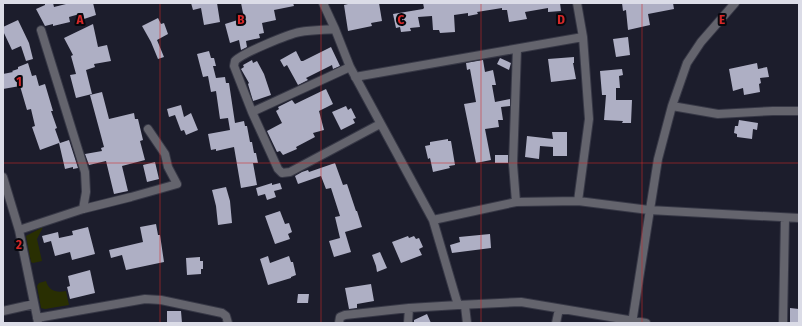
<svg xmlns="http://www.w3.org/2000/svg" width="802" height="326" font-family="'Fira Sans Condensed',sans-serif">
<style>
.green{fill:#292f02}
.building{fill:#aeafc4}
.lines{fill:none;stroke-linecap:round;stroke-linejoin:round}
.street-casing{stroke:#373846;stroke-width:10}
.street{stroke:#64646d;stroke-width:8}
.grid{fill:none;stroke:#d62828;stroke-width:1;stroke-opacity:0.55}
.grid-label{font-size:13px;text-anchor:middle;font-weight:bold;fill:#d62828;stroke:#08080e;stroke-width:4;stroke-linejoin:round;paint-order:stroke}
</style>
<rect width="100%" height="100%" fill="#1c1d2c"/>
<path class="green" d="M43,227L37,239L42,261L33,263L31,262L26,236Z
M46,281C49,291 56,293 66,291L69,305L45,309L41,308L37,286L39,283Z"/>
<path class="building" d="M45,3H53L54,7L66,4V3H93L96,15L84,19L83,13L69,17L70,22L53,26V24L45,26L36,9L45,5Z
M191,3H217L220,22L204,25L201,8L193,10Z
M241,3H293L294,6L274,10L276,20L262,23L264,33L259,34L260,38L246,41L247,47L241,50L239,40L230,43L225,24L244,18Z
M352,3H379L382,21L371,23L372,26L348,31L344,5Z
M423,3H560L561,11L548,12V8L525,12L527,19L509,22L507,10H502V8L477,12L478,14L468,16V13L454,15L455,32L440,33L439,30H433L432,16L418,17L420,27L410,28L411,31L401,32L400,27L396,28L393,14L423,9L424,8Z
M622,3H673L674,9L648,14L650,25L628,30L626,10L623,11Z
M158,18L161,24L164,23L168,34L157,40L164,57L158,59L151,42L142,26Z
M18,20L29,43L33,59L26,61L21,46L12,50L3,31V27Z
M93,24L98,47L107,45L111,61L94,64L95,67L86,70L92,94L76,98L70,75L76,74L71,56L73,55L64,38Z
M628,37L630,55L616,57L613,39Z
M331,47L340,66L333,69L332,65L306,78L308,80L298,85L287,65L284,67L280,60L296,51L301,61H303Z
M209,51L211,58H214L216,66H213L216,78L225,77L226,83H229L235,123L244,121L245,126H247L250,142H252L254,153H256L258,163H253L257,185L241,188L234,147L216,151V149L211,150L208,134L230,130L228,118L220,119L216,91L211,92L208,76L203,77L197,54Z
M574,57V63H573L576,79L551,82L548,59Z
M500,58L511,63L509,70L497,64Z
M252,60L253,63L257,61L264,74L271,95L253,101L248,84L249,83L241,69L244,67L243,65Z
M483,60L485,72L493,70L496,85H492L495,102L510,99V106L501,107L503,120H498L499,127L485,129L491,160L476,163L464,104L476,102L470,69L467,70L466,63Z
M28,63L32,76L36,75L39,86L45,84L53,111H51L57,128L55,129L60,143L69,140L78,168L73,169V167L65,169L59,143L40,150L32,127L35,126L31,109L27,110L20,86L3,89V74L13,72L12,71L18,69V67Z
M757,63L758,69L767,67L769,77L760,78L761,83L759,84L760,92L744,95L743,88L733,91L729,69Z
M622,69L623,75L619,76L620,88H616V100H632L631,123H622L623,121L604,120L606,95H602L600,71Z
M326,89L333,104L319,111L324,130L313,133L315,137L296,147L297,149L283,155L280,151L277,152L267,131L282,123L276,111L279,109L278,107L292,100L295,104Z
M102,92L109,119L134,113L135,119H138L143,140L140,141L145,160L122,166L128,191L114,194L106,161L89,165L85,154L102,151L101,148L104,147L90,95Z
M181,105L184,117L191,113L198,130L186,135L184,130L181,131L175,115L169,117L167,109Z
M346,106L348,110L351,108L356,118L353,119L355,123L341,130L332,112Z
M739,120L758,123L757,130L753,129L752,139L737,137V134L734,133L735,126H738Z
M552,132H567V156H553V147L540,146L539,159L525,157L527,136L553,139Z
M448,139V141H451L455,165L449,166L450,168L433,172L430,158L428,159L425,146L430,145V142Z
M495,155H508V163H495Z
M155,162L159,179L147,182L143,165Z
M335,163L343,185L347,184L356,211H357L362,227L345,232L351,252L334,257L329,241L340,238L335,217L340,216L331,188L326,189L321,176L298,184L295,176L302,172L308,170L309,172Z
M272,183V185L280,183L282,189L274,191L276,197L267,200L265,194L258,196L256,188Z
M226,187L230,201L232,223L218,225L216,206L212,190Z
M280,211L285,224L289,223L292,232L288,234L290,239L275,244L265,216Z
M156,224L158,235H160L164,262L126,270L122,255L111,258L109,250L143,242L140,227Z
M88,227L95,254L72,260L70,252L55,256L51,241L44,243L42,236L58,232L59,238L73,235L72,231Z
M490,234L491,248L452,253L450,245L460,242L459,237Z
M408,236L409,238L414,236L416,239L419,238L423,247L419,249L422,255L401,263L392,242Z
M380,252L387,268L377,272L376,266L372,255Z
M268,256L270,263L289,256L291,262H293L296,275L291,277V278L268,285L260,259Z
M200,257V261H203V269H201V274L187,275L186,258Z
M90,270L95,293L70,299L67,287L70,286L68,276Z
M371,284L374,301L357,304V308L349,309L345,288Z
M298,294H309L308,303H297Z
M790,308L799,309V323H790Z
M167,311H181L182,323H167Z
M427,314L431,323H414V320Z"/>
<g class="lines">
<defs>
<path id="street" d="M323,3L335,29L350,67L433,220L458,305L521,302L646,323
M577,3L583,37L589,119L578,201
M335,29C324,30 312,30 300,32C289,34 242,53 235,61L234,66L252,112L278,169L282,173L290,172L380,124
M41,30L85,172L86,192L83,209
M355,77L583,37
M672,106L718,114L773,111H799
M252,112L350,67
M3,177L19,230L38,322
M516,202L513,164L517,49
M433,220L516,202L578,201L649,210L799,218
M19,230L83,209L131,197L177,184L168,167L165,154L148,129
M465,306L467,323
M3,311L34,304
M37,318L145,299L161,300L222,313L226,316L228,323
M339,323L340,317L345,315L409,308L458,305
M408,323L409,308
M556,323L559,309
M632,323L658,159L672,106L687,63L701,42L735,3
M783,323L785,218"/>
</defs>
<use href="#street" class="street-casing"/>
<use href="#street" class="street"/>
</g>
<path class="grid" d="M160,3V323M321,3V323M481,3V323M642,3V323M3,163H799"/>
<g class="grid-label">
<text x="80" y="24">A</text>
<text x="241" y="24">B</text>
<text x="401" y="24">C</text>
<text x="561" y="24">D</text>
<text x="722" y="24">E</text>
<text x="19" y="86">1</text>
<text x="19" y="249">2</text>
</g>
<rect width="802" height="326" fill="none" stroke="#dbdce7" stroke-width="8"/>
</svg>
